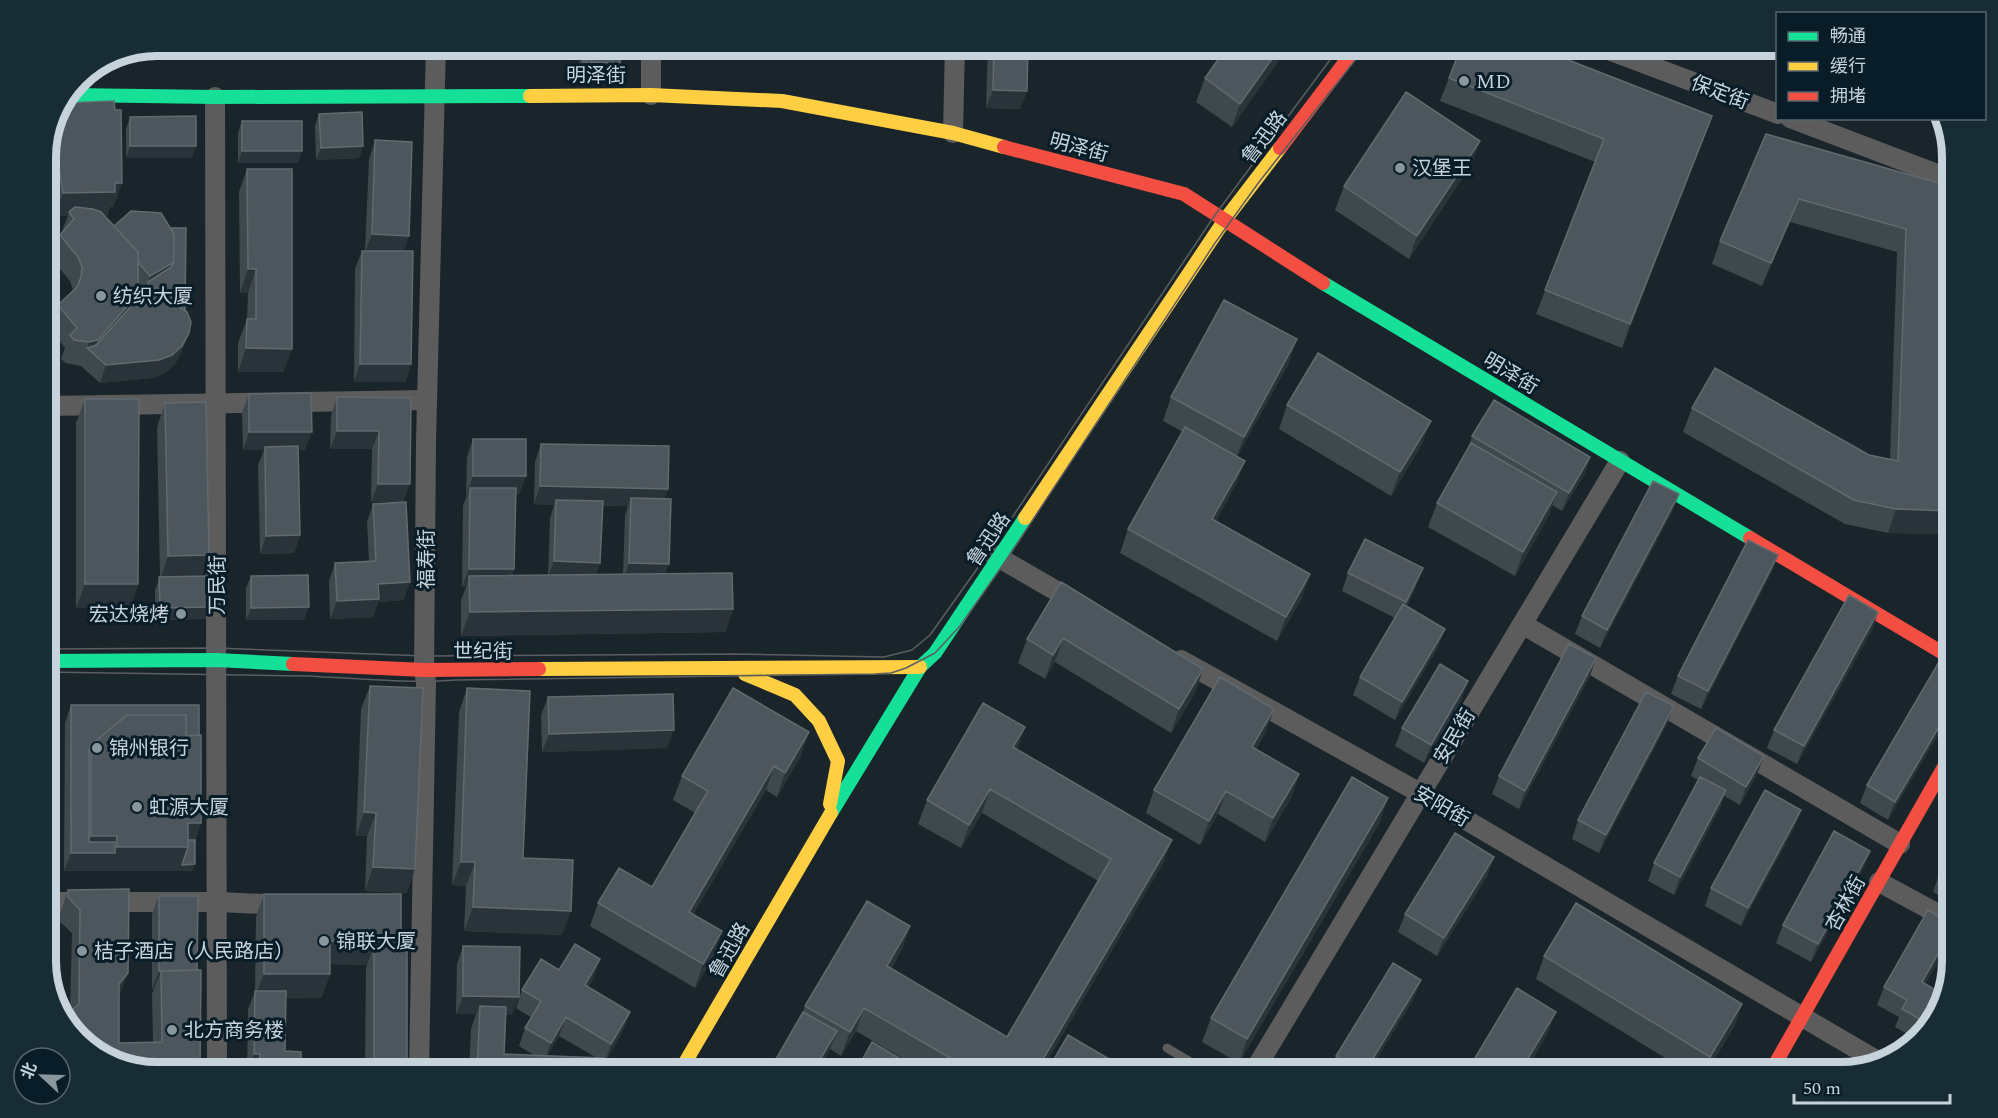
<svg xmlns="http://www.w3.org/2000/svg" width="1998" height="1118" font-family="Spectral,'Noto Sans SC',serif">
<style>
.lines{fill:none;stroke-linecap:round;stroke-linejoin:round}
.lane{stroke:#5d5c5d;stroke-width:9}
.street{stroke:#5d5c5d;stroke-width:20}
.fast{stroke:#16e098;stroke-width:14}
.slow{stroke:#ffcf43;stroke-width:14}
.jam{stroke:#f24e42;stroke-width:14}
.tram{stroke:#5b5d61;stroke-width:1.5}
.wall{fill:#3e484d;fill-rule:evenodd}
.shaded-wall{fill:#2a3339}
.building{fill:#4d565c;stroke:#606a70;stroke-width:1.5}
.poi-dot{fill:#8a969d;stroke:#091d28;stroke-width:2}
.labels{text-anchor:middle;stroke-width:6;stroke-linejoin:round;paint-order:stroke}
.street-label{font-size:20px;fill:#c7d3db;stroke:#091d28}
.poi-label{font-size:20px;fill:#c7d3db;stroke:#091d28;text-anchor:start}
.rim{fill:none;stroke:#c7d3db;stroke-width:8}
</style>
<rect width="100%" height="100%" fill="#1a252b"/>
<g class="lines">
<path class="lane" d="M1167,1048L1209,1073"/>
<path class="street" d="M1595,45L1778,114
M651,95V45
M215,97L217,1073
M1790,118L1953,180
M953,133L955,45
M45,406L427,400
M989,552L1079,604
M1522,624L1900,844
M1181,660L1420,793L1881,1063
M1879,882L1953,922
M45,902H218L285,905
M419,1073L426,682L424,670L426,442L436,45
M1253,1073L1620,461"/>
<path class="fast" d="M70,95L215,97L530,96
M1323,283L1750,538
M45,661L217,660L293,664
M831,813L920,667L935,653L1025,518"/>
<path class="slow" d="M530,96L651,95L782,101L953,133L1004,147
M1025,518L1224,221L1280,148
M539,669L920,667
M745,674L795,695L819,721L838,761L830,804
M679,1073L831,813"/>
<path class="jam" d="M1004,147L1184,194L1323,283
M1280,148L1358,45
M1750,538L1953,659
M293,664L424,670L539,669
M1770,1073L1953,751"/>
<path class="tram" d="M45,649L217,648L425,656L735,654L884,657L912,650L930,635L989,552L1215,215L1341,45
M45,672C132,673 219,674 306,676C356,678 407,684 456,680L875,674L891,673L906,668L935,653L960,626L1005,562L1215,243L1259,182L1367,45"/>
</g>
<path class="wall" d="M580,45H621L620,63L616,76L579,74Z
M988,45H1028L1027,91L1020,109L986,108Z
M1228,45H1290L1232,127L1196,102L1205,78Z
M1449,78L1703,140L1622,348L1536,314L1595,162L1440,101Z
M66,103L122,183L113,207H110L107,216H104L114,226L131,211L182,351L175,364L165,373L152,378L100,383L81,366L66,363L61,359L65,348L50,328L58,305L73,290L70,281L51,258L68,216H55L47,171L54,131ZM138,288L143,293L136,301L138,294Z
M319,114L363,146L359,158L316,160L315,126Z
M130,117L192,158H126V129Z
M242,121L298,163H238V133Z
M1766,134L1953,187L1940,534L1888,533L1845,524L1683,432L1692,408L1869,455L1890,459L1897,252L1790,222L1762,286L1712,264L1720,241Z
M375,140L409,236L403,251L411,364L405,382H354L355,269L362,251H365L369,159Z
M1480,141L1471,165L1409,259L1335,210L1344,186Z
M247,169L292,349L283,372H238V343L247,319L248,293H240L239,192Z
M1289,363L1237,456L1245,461L1236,484L1216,521L1302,598L1277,641L1120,553L1128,529L1183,432L1163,421L1171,397Z
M249,394L305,450H299L300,535L294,553L260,554L258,465L264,450H243L242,412Z
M337,397L411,398L403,502L410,582L403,600L378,602L373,617L330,619L329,581L335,563L369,561L367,522L373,504L397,502H371L372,449H330L331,416Z
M85,399L138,584L130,608H76V423Z
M165,403L201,576L209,607L205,619L155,620V590L160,577L157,427Z
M1287,405L1422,444L1391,496L1279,429Z
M1472,436L1590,457L1584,475L1562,511L1552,505L1549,515L1515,576L1428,527L1437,503L1469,446Z
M473,439L526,476L519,494H515L514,569L512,576L548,575L550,518L554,505L534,504L535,462L541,444L668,489L664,499L665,574L733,609L725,632L461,636V600L466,587H462L463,506L467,495H466L467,457ZM602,506H628L625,516L623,574L596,575L600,563Z
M1679,494L1672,512L1600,648L1575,634L1582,616Z
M1778,555L1771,573L1701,709L1671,694L1678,676Z
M1423,568L1416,586L1407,606L1445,629L1438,647L1395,720L1353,695L1360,677L1395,618L1342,591L1348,573Z
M251,576L304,620H246V588Z
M1061,582L1203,669L1195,693L1171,733L1055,662L1045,679L1018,663L1027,639Z
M1878,612L1872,630L1797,764L1767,748L1774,730Z
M1596,658L1590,676L1519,809L1492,794L1499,776Z
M1953,660L1888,820L1860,803L1867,785Z
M370,686L407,893L365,891L367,836H356L361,709Z
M467,688L523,858L562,935L464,931L466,886L452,885L459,712Z
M548,697L667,748L542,752L541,715Z
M1462,699L1424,763L1395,746L1402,728Z
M71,705L199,735L201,823L195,840L192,871H64L65,723Z
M1667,724L1599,853L1572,839L1578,820Z
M1025,727L1017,749L1172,840L1163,863L1040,1073H927L856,1031L841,1056L830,1049L816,1073H768L803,1012L805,1006L910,926L902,949L891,969L1007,1037L1098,881L982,813L961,848L918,824L927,800Z
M1266,732L1256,749L1299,774L1291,798L1265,842L1218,814L1200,845L1146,813L1154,790Z
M801,756L777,797L766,790L693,914L722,931L714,955L695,988L590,926L598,903L652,887L695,813L673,800L682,776Z
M1764,756L1757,774L1740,805L1724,796L1720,808L1674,895L1648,881L1654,863L1698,780L1691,776L1698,758Z
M1801,810L1794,828L1741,926L1705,906L1711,888Z
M1380,822L1239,1063L1202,1042L1211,1018Z
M1953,849V904L1933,892L1941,869Z
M1870,851L1863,869L1811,962L1776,943L1783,925Z
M1488,875L1437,956L1398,932L1405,914Z
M129,889L119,997V1043L153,1042L152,994L154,989H152V914L159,896L197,970L200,1070L199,1073H156L101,1058L66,1026L70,1014L72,933L59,921L60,914L68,890Z
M264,894L399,946L407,1073H318L321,1063H365L366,969L367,965L330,964V974L321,998H286L285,1051L301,1073L247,1072L248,1009L255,991L256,917Z
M1948,944L1925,984L1938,1017L1916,1039L1895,1027L1899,1017L1877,1005L1884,987Z
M463,946L512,1015H506L504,1054L534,1055L519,1046L525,1028L532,1018L516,1008L522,990L559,970L594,977L588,987L630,1012L623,1030L605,1062L603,1061L602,1073H469L471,1029L476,1014H456L457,964ZM559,1036L597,1058L547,1056Z
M1544,956L1742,1004L1734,1027L1706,1073H1690L1536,979Z
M1414,998L1368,1073H1329L1336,1056Z"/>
<path class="shaded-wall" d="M1282,45H1290L1232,127L1240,104Z
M583,62L620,63L616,76L579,74Z
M993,90L1027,91L1020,109L986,108Z
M1712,116L1703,140L1622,348L1630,324Z
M1480,141L1471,165L1409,259L1417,236Z
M130,146H196L192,158H126Z
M363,146L359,158L316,160L321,148Z
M242,151H302L298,163H238Z
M115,183H122L113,207H110L107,216H72L69,212L68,216H55L63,193Z
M1799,199L1790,222L1762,286L1771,263Z
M372,234L409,236L403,254L365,252Z
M174,262L167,280L148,282L144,294L150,276Z
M248,269H256L248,293H240Z
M138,294L129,318L96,356L87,348L81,366L89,342Z
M189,333L182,351L175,364L165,373L152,378L100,383L106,365Z
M1297,339L1289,363L1235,461L1244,437Z
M246,348L292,349L283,372H238Z
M360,364H411L405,382H354Z
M1431,421L1422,444L1391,496L1400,472Z
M337,431H379L372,449H330Z
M249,432H312L305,450H265V447L264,450H243Z
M1590,457L1584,475L1562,511L1569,493Z
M1245,461L1236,484L1204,543L1212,519Z
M473,476H526L519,494H470V488L467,495H466Z
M378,484H410L403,502H371Z
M540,486L668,489L661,507L631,498L628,506L556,505V500L554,505L534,504Z
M1557,492L1549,515L1515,576L1523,552Z
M1679,494L1672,512L1600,648L1607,630Z
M1896,509L1949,511L1940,534L1888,533Z
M300,535L294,553L260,554L266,536Z
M209,555L201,579L160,580L168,556Z
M1778,555L1771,573L1701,709L1708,691Z
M554,561L600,563L594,581L547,579Z
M629,563L669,564L662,582L623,581Z
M1423,568L1416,586L1400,620L1406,602Z
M469,569H514L508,587L469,576L466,587H462Z
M1310,574L1302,598L1277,641L1286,617Z
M410,582L403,600L378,602L373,617L330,619L337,601L378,584Z
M85,584H138L130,608H76Z
M209,607L205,619L155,620L160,608Z
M309,607L304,620H246L251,608Z
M733,609L725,632L461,636L470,612Z
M1878,612L1872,630L1797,764L1804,746Z
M1445,629L1438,647L1395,720L1402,702Z
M1063,638L1055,662L1045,679L1053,655Z
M1596,658L1590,676L1519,809L1525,791Z
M1203,669L1195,693L1171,733L1179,709Z
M1468,681L1462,699L1424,763L1431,745Z
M1953,703V710L1888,820L1895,802Z
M1674,706L1667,724L1599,853L1606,835Z
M1274,709L1266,732L1243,770L1252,747Z
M1025,727L1016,751L1013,747Z
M674,730L667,748L542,752L549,734Z
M809,732L801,756L777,797L785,773Z
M1764,756L1757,774L1740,805L1746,787Z
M774,766L766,790L681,936L689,912Z
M1299,774L1291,798L1265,842L1273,818Z
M990,789L982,813L961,848L969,825Z
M1726,790L1720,808L1674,895L1680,877Z
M1226,791L1218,814L1200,845L1209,821Z
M1388,798L1380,822L1239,1063L1247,1039Z
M1801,810L1794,828L1741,926L1748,908Z
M364,812L376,813L367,836H356Z
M188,823H201L192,846L182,847Z
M91,836H117L111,853H115L117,847H188L195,864L192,871H64L71,853H85Z
M1172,840L1163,863L1040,1073H1035Z
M1870,851L1863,869L1811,962L1818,944Z
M1494,857L1488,875L1437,956L1444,938Z
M461,862H475L466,886L452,885Z
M373,867L415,869L407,893L365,891Z
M473,907L571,911L562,935L464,931Z
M910,926L902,949L878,990L887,966Z
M1953,928L1948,944L1915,1001L1922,982Z
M722,931L714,955L695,988L703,964Z
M330,941H401L392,965L374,946L367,965L321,964Z
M600,959L594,977L578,1003L585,985Z
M159,971H161L154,989H152Z
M128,973L119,997V984Z
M264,974H330L321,998L255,997Z
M1421,980L1414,998L1368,1073H1364Z
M463,996L519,997L512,1015H479L480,1006L476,1014H456Z
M1742,1004L1734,1027L1706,1073H1704L1710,1057Z
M864,1008L856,1031L841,1056L850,1032Z
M630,1012L623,1030L605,1062L611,1044Z
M1556,1012L1547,1035L1525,1073H1519Z
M566,1017L559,1036L544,1061L551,1043Z
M837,1031L830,1049L816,1073H812Z
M254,1054H260L253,1072H247Z"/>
<path class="building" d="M584,45H621L620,63L583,62Z
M994,45H1028L1027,91L993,90Z
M1228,45H1282L1240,104L1205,78Z
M1462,45H1530L1712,116L1630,324L1545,290L1604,139L1449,78Z
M1406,92L1480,141L1417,236L1344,186Z
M114,101L115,110H121L122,183H115V192L63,193L56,147L61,114L66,103Z
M362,112L363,146L321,148L319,114Z
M196,116V146H130V117Z
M242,121H302V151H242Z
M1766,134L1953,187V397L1949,511L1896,509L1854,500L1692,408L1715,368L1869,455L1898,461L1906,229L1799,199L1771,263L1720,241Z
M375,140L412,142L409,236L372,234Z
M247,169H292V349L246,348L247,319H256V269H248Z
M75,207L93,209L101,212L138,252V294L98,340L89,342L74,340L70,335L77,328L58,305L77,287L81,277L82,267L78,257L60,235L74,219L69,212Z
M131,211L161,213L174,234V262L150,276L138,262V252L114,226Z
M171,228H186L185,311L150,285L148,287V282L171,267L174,262V234Z
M362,251H413L411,364H360Z
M150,285L187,312L191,322L189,333L182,346L172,355L159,360L106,365L87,348L96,345Z
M1224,300L1297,339L1244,437L1171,397Z
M1318,353L1431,421L1400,472L1287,405Z
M311,393L312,432H249V394Z
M337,397L411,398L410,484H378L379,431H337Z
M85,399H139L138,584H85Z
M1494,400L1590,457L1569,493L1472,436Z
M206,402L209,555L168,556L165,403Z
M1185,427L1245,461L1212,519L1310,574L1286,617L1128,529Z
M473,439H526V476H473Z
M1471,443L1557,492L1523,552L1437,503Z
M541,444L669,446L668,489L540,486Z
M298,446L300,535L266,536L265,447Z
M1653,481L1679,494L1607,630L1582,616Z
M470,488H516L514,569H469Z
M631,498L671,499L669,564L629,563Z
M556,500L603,501L600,563L554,561Z
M406,502L410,582L378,584L379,599L337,601L335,563L376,561L373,504Z
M1365,539L1423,568L1406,602L1348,573Z
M1748,540L1778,555L1708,691L1678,676Z
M732,573L733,609L470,612L469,576Z
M308,575L309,607L251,608V576Z
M209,576V607L160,608L159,577Z
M1061,582L1203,669L1179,709L1063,638L1053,655L1027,639Z
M1849,595L1878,612L1804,746L1774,730Z
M1403,604L1445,629L1402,702L1360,677Z
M1569,644L1596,658L1525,791L1499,776Z
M1943,655L1953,660V703L1895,802L1867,785Z
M1440,664L1468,681L1431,745L1402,728Z
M1220,677L1274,709L1252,747L1299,774L1273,818L1226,791L1209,821L1154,790Z
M370,686L423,688L415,869L373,867L376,813L364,812Z
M467,688L530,691L523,858L573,860L571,911L473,907L475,862H461Z
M733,688L809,732L785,773L774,766L689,912L722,931L703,964L598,903L619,868L652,887L708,791L682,776Z
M1646,692L1674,706L1606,835L1578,820Z
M673,694L674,730L549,734L548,697Z
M983,703L1025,727L1013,747L1172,840L1035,1073H976L864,1008L850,1032L805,1006L867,901L910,926L887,966L1007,1037L1111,859L990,789L969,825L927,800Z
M71,705H199V735L186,736V715H127L91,745L89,750V842H115V853H71Z
M127,715H186V736L201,735V823H188V847H117V836H91V745Z
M1716,728L1764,756L1746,787L1698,758Z
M1352,777L1388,798L1247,1039L1211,1018Z
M1700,777L1726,790L1680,877L1654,863Z
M1765,790L1801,810L1748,908L1711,888Z
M1834,831L1870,851L1818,944L1783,925Z
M1455,833L1494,857L1444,938L1405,914Z
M188,840H195V864L182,865L188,847Z
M1953,849V876L1941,869Z
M129,889L128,973L119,984V1043L162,1042L161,971L201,970L200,1070L199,1073H156L101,1058L72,1031V1010L79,1004L80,910L68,897V890Z
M264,894H401V941H330V974H264Z
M159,896H198L197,970L159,971Z
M1576,903L1742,1004L1710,1057L1544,956Z
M1928,910L1953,925V928L1922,982L1944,995L1938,1017L1930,1025L1902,1009L1907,1000L1884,987Z
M575,944L600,959L585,985L630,1012L611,1044L566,1017L551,1043L525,1028L541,1001L522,990L541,959L559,970Z
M374,946H407V1073H321V1063H374Z
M463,946L520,947L519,997L463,996Z
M1393,963L1421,980L1364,1073L1336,1056Z
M1517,988L1556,1012L1519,1073H1466Z
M255,991H286L285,1051L301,1052V1073H260V1054H254Z
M480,1006L506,1007L504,1054L603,1058L602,1073H477Z
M803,1012L837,1031L812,1073H768Z
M1068,1035L1133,1073H1046Z
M872,1042L924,1073H855Z
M1203,1063L1219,1073H1197Z
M1711,1068L1720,1073H1708Z"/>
<g class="poi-dot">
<circle cx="1464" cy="81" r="6"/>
<circle cx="1400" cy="168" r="6"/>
<circle cx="101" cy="296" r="6"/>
<circle cx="181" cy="614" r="6"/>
<circle cx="97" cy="748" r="6"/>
<circle cx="137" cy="807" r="6"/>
<circle cx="324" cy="941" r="6"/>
<circle cx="82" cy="951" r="6"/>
<circle cx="172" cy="1030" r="6"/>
</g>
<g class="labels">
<g class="street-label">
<text x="596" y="82">明泽街</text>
<text transform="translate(1720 92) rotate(21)" y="7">保定街</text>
<text transform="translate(1264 137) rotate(-53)" y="7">鲁迅路</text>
<text transform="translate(1079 147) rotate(15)" y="7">明泽街</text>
<text transform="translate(1511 373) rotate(31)" y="7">明泽街</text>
<text transform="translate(988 539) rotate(-56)" y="7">鲁迅路</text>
<text transform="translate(426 559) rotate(-90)" y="7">福寿街</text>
<text transform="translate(217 585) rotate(-90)" y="7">万民街</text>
<text x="483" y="658">世纪街</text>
<text transform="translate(1454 736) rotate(-59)" y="7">安民街</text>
<text transform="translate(1442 806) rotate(30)" y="7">安阳街</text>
<text transform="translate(1845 903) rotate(-61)" y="7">杏林街</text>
<text transform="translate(729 950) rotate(-60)" y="7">鲁迅路</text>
</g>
<g class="poi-label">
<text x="1476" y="88">MD</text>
<text x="1412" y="175">汉堡王</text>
<text x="113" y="303">纺织大厦</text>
<text x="169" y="621" text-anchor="end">宏达烧烤</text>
<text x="109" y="755">锦州银行</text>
<text x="149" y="814">虹源大厦</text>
<text x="336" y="948">锦联大厦</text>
<text x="94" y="958">桔子酒店（人民路店）</text>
<text x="184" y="1037">北方商务楼</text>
</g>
</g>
<path d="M0 0H1998V1118H0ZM157 56H1841A101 101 0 0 1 1942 157V961A101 101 0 0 1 1841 1062H157A101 101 0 0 1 56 961V157A101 101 0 0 1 157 56Z" fill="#182c36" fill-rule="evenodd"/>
<path class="rim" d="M157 56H1841A101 101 0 0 1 1942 157V961A101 101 0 0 1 1841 1062H157A101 101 0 0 1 56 961V157A101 101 0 0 1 157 56Z"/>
<rect x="1776" y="12" width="210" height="108" fill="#091d28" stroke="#556670" stroke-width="1.5"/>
<rect x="1788" y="32" width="30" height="9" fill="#16e098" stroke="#556670" stroke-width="1.5"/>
<text x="1830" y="42" font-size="18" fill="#c7d3db">畅通</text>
<rect x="1788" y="62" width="30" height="9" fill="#ffcf43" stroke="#556670" stroke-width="1.5"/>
<text x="1830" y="72" font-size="18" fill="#c7d3db">缓行</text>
<rect x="1788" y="92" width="30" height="9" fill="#f24e42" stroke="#556670" stroke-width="1.5"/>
<text x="1830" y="102" font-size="18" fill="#c7d3db">拥堵</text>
<g transform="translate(42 1076) rotate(292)"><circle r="28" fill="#091d28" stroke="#556670" stroke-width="1.5"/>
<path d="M0-4.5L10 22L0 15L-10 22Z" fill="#8a969d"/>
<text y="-9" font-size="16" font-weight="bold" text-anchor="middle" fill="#c7d3db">北</text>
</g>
<path d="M1794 1094v9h156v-9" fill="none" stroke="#c7d3db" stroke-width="3"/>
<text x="1803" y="1094" font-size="18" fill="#c7d3db" stroke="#091d28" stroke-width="4.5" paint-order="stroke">50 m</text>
</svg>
